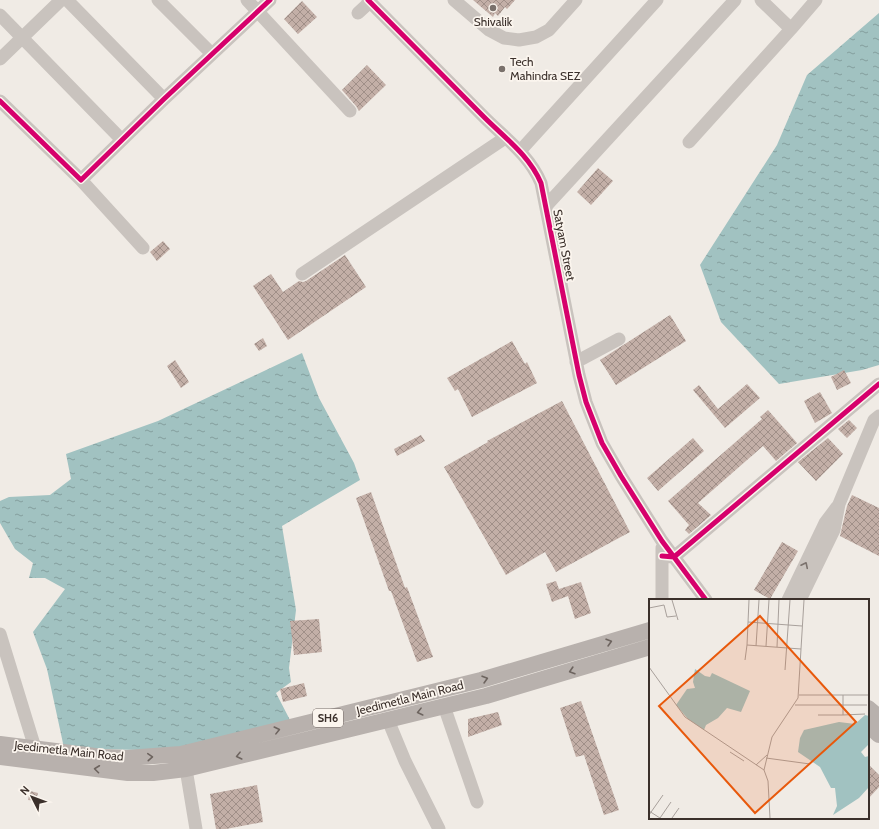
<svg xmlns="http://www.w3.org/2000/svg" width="879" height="829" font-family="Cabin,sans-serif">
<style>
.water{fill:url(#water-ripples)}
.building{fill:url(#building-cross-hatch)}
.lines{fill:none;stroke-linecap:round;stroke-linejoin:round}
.minor{stroke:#c9c3be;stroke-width:13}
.major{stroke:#b8b1ad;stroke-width:16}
.cycleway-casing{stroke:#fbf5ee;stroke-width:8}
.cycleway{stroke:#d6006c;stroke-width:5}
.oneway{stroke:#7b726d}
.oneway2{stroke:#6d645f}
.poi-dot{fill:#7a716c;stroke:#fbf5ee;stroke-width:1.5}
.labels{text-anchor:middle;stroke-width:3.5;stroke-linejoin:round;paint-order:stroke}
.shield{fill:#fbf5ee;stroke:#756b66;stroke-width:1}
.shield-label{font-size:11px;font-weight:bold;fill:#3b302b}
.poi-label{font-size:12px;fill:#3b302b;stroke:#fbf5ee}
.street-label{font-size:12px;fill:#3b302b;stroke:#fbf5ee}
.inset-road{fill:none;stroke:#a8a09b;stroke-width:1}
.view{fill:#e8590c;fill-opacity:0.15;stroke:#e8590c;stroke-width:2}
.inset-edge{fill:none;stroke:#3b302b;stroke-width:2}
</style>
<defs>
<pattern id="water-ripples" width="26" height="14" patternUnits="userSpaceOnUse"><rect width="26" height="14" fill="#a1c2c1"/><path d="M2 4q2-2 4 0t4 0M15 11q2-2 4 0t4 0" fill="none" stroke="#849e9d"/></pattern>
<pattern id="building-cross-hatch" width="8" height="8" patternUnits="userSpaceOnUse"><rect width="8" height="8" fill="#c3afa7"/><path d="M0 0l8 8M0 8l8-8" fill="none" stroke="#a08f88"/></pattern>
</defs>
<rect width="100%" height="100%" fill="#f0ebe5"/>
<path class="water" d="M879,13V365L862,370L779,384L721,322L700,265L777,145L807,75Z
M302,353L319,398L354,463L360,480L282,526L296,610L289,668L291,682L276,693L290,720L176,751L64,748L47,669L33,632L65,589L45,578H29L33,563L15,549L0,523V501L9,497L50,495L71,479L66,454L158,421Z"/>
<path class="building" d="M473,0H515L507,9L505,7L498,16L495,13L493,17Z
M302,1L317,17L298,34L284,19Z
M367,65L386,85L359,111L356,106L342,90Z
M598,168L613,181L591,205L577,192Z
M163,241L170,249L157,261L150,252Z
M345,255L366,287L288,340L253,286L271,274L283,292L299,281L303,282L306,281Z
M670,315L686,341L616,385L600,360Z
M263,338L267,346L259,351L254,344Z
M512,341L525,364L527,362L537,383L472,417L458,389L455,391L447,378Z
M175,360L189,382L181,388L167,366Z
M844,370L851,383L837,390L831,377Z
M747,384L760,398L725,428L693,390L699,385L718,409Z
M820,392L832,413L815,423L804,401Z
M562,401L630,532L556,572L545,552L506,575L444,467L488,442L487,441Z
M768,410L797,443L776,461L763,446L698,503L711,515L689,534L685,530L689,525L668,501L762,419L760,417Z
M849,420L857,428L847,438L838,429Z
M421,435L425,441L397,456L394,449Z
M693,438L704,451L658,491L647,478Z
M828,438L843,454L816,481L798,462Z
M371,492L405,588L407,587L433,657L417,662L391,591H389L356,498Z
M852,495L879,508V556L840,536L847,506Z
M782,542L798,551L770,599L754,590Z
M556,581L559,589L581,582L591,613L575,619L568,596L552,602L546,584Z
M319,619L322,652L294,655L290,621Z
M304,683L307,696L283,702L280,689Z
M581,701L619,810L604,815L584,755L576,757L560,708Z
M498,712L502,725L468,737V719Z
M868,764L879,775V787L868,799Z
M257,785L263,822L226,829H216L210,794Z
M30,791L38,793L36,801L28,800Z"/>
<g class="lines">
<path class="minor" d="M67,0L164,99
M158,0L212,54
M247,0L350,111
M368,0C407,39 445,78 484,117C505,138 529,155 541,183L579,375L586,402L602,443L621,476L662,541L706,600
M454,0L489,30L504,38L519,40L536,37L549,30L576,0
M358,13L370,2
M0,15L122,140
M791,29L816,0
M0,59L61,0
M0,101L81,180L164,99L270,0
M689,142L791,29L761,0
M520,151L657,0
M81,180L143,248
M546,206L735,0
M302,274L505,138
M576,362L619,339
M662,548V600
M662,556L674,557L879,384
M788,600L825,523L837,507
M800,600L834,530L839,504L874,420L879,416
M0,634L35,748
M444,706L477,802
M388,720L405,761L439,829
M186,769L196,829"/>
<path class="major" d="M868,708L879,717
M868,725L879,735
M0,744L103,757L127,758L181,754L481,680L650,630
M0,757L128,773H153L186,769L486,696L650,647"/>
<defs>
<path id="cycleway" d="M368,0C407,39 445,78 484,117C505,138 529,155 541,183L579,375L586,402L602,443L621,476L662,541L706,600
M0,101L81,180L164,99L270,0
M662,556L674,557L879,384"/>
</defs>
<use href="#cycleway" class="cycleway-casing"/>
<use href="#cycleway" class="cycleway"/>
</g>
<defs><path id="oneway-chevron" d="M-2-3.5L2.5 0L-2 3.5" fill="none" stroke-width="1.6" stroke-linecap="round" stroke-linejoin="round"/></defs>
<use class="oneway" href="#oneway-chevron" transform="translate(805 565) rotate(-64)"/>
<g class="oneway2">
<use href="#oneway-chevron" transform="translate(609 642) rotate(-16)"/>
<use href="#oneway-chevron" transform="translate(572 671) rotate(163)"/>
<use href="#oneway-chevron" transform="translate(485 679) rotate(-16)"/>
<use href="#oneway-chevron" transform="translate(420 712) rotate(166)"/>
<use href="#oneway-chevron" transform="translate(277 730) rotate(-14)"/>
<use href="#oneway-chevron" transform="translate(239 756) rotate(166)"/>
<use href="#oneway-chevron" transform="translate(150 757) rotate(-4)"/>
<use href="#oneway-chevron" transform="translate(97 769) rotate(-173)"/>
</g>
<g class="poi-dot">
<circle cx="493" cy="8" r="4"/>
<circle cx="502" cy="69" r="4"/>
</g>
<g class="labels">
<rect class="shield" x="313" y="709" width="30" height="18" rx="3"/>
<g class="shield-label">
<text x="328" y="722">SH6</text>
</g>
<g class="poi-label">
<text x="493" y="26">Shivalik</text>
<text x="510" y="66" text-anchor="start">Tech<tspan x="510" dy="14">Mahindra SEZ</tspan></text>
</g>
<g class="street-label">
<text transform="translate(564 245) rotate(79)" y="4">Satyam Street</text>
<text transform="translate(410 698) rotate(-14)" y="4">Jeedimetla Main Road</text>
<text transform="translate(69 751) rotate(6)" y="4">Jeedimetla Main Road</text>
</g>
</g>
<g transform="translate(649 599)">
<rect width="220" height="220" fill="#f0ebe5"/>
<path d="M46,70L56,77L61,78L63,74L101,92L92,113L78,109L69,119L57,126L55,131L39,120L27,106L38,90L46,89L44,83ZM216,116L220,117V145L212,153L216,158L220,157V188L210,199L184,216L188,207L186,189H182L171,168L149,153L151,139L155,131L190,123L206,125Z" fill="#a1c2c1"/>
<path class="inset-road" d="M23,1L29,21M100,1L98,46L152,50M0,9L15,6L18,18L27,17M99,23L153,27M107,47L110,1M117,47L120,1M128,48L130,1M96,61L98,46M0,68L36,118L115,171L119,182L121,219M136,71L141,1M150,96H220M146,106H218M169,116H194V96M194,116L216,115M81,153L95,162M117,159L161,165M107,166L118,156M115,171L123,138L149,99L155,1M0,212L11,219L22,203M0,216L14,196M23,219L30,209"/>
<path class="view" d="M111,17L207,123L106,214L10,107Z"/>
<rect width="220" height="220" class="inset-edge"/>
</g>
<g transform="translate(32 797) rotate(312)" stroke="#fbf5ee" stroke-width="3" paint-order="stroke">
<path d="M0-3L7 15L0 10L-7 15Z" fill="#3b302b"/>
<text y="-6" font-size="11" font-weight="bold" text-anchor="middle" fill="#3b302b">N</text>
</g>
</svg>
